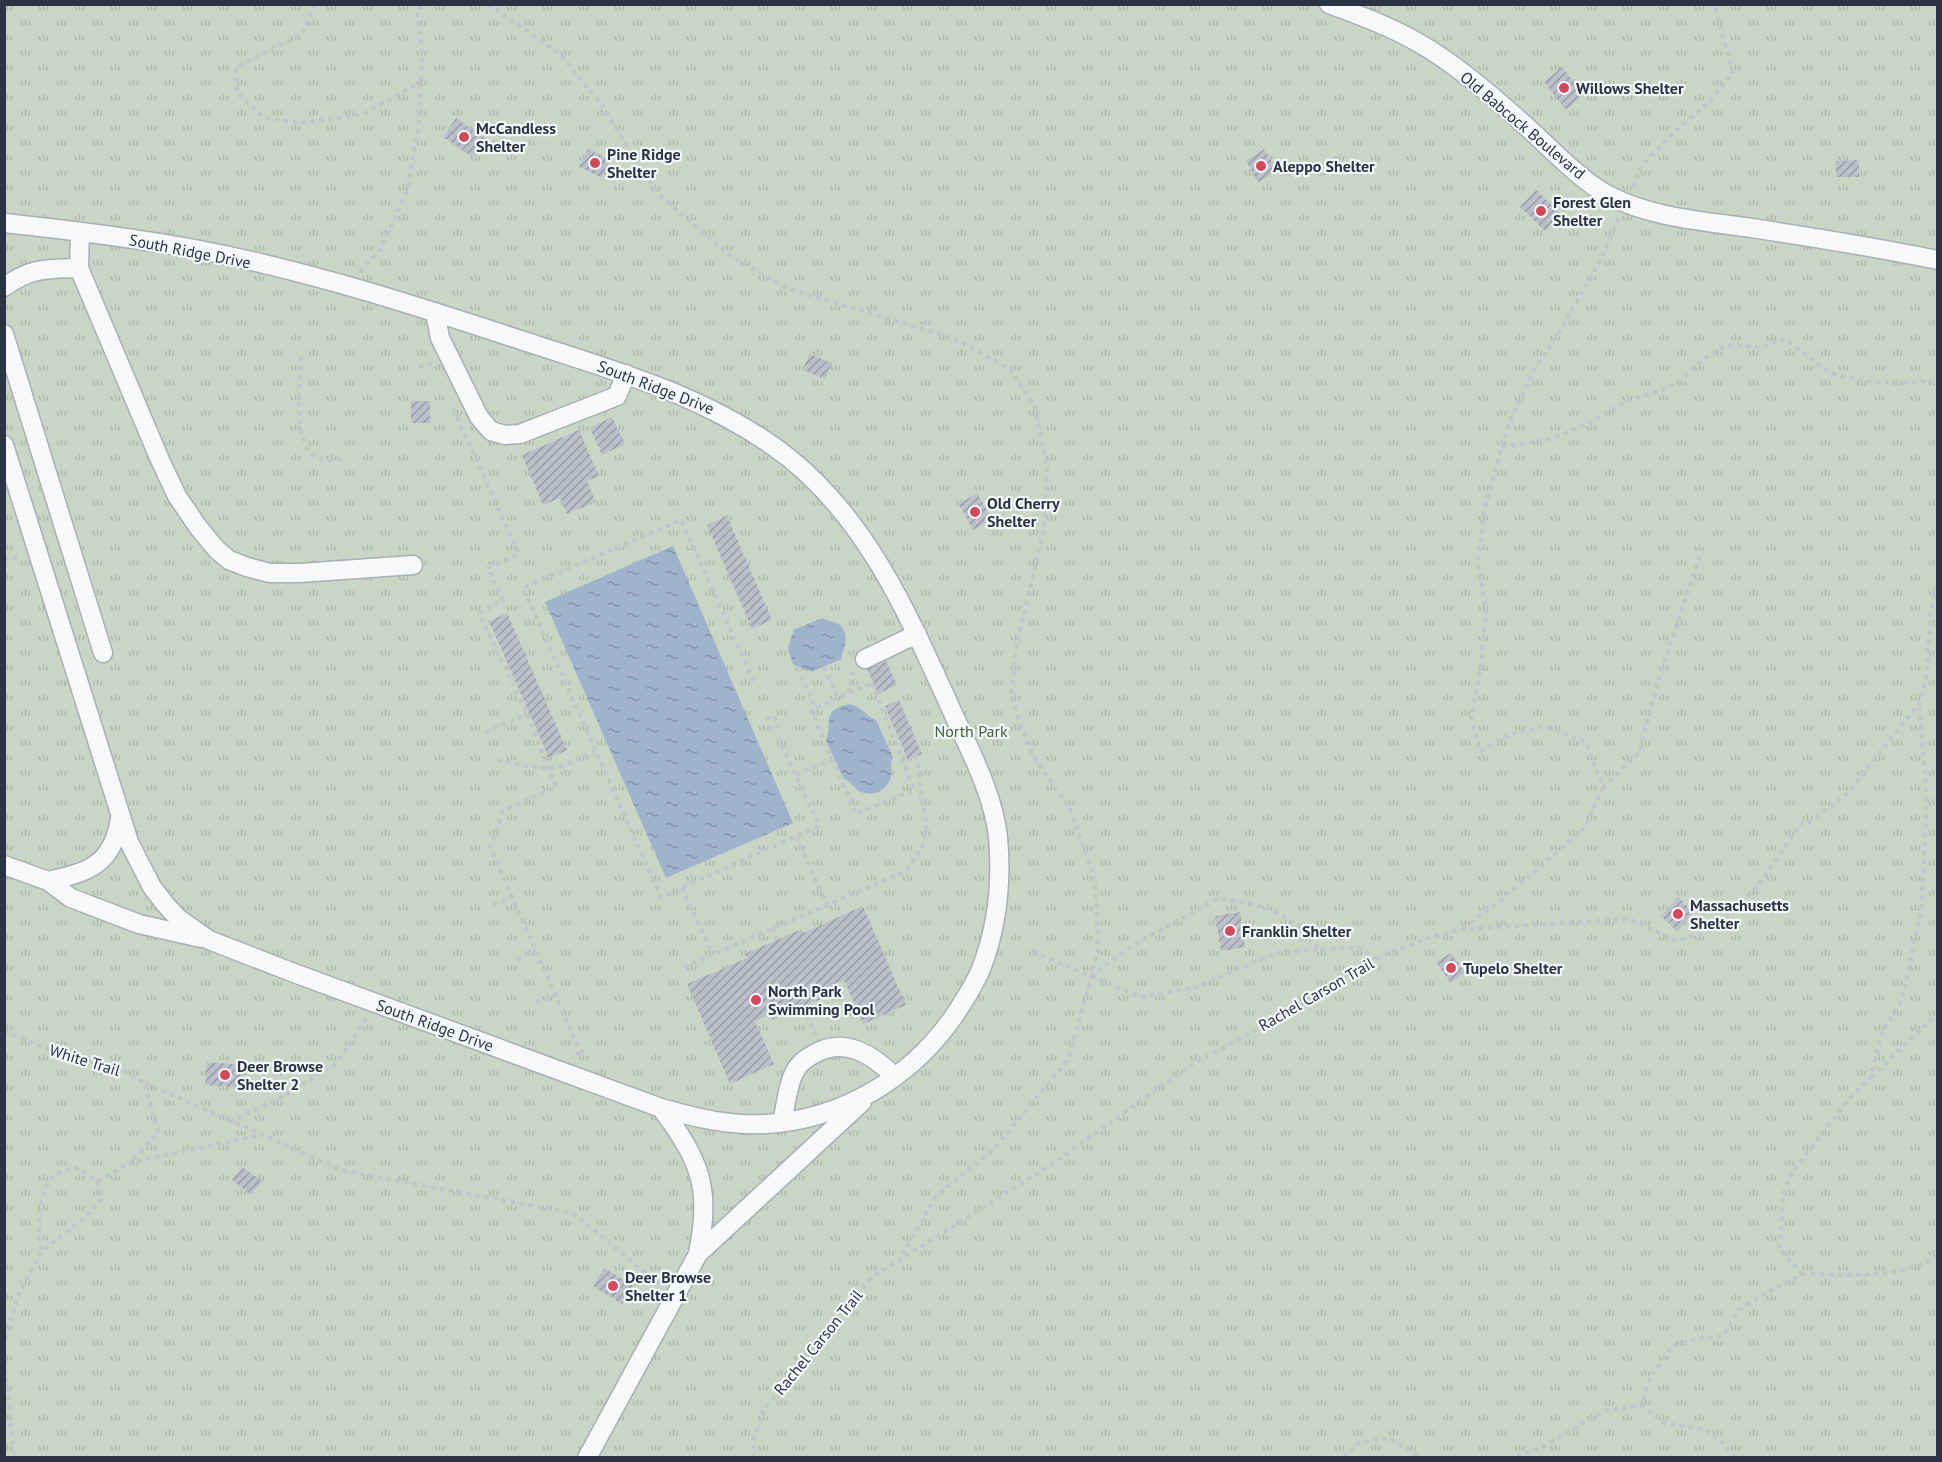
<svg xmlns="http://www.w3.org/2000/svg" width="1942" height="1462" font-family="'PT Sans',sans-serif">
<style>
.park{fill:url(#park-tufts)}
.water{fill:url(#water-ripples)}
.building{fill:url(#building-hatch)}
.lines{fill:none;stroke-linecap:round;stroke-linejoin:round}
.minor-casing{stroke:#a9aeb7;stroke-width:21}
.path{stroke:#c2c5cb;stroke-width:4;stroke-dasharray:4.5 4.5;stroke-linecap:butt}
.minor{stroke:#f7f8fa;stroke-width:18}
.poi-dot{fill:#d1495b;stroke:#f4f6f9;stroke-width:2}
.labels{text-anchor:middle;stroke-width:4.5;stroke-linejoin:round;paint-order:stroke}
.poi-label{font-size:16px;font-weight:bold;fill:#2b3445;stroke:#f4f6f9;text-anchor:start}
.street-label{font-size:16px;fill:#2b3445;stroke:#f4f6f9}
.park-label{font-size:16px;fill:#3f6138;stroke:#f4f6f9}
</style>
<defs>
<pattern id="park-tufts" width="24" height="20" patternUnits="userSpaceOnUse" patternTransform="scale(1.5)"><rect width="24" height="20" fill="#c9d6c5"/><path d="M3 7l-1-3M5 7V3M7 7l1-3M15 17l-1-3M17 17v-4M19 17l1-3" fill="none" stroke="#adb8ab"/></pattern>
<pattern id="water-ripples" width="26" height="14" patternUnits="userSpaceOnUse" patternTransform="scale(1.5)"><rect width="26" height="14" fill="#9fb4cc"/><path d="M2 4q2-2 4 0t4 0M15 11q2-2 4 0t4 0" fill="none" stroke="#8293a7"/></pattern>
<pattern id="building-hatch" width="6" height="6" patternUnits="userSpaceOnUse" patternTransform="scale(1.5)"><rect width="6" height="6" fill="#bbc0ca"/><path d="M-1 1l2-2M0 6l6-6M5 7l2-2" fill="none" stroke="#989da6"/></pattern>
</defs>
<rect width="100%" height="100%" fill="#e4e7ec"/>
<path class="park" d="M5,5H1937V1457L5,1458Z"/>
<path class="water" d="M673,546L793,823L666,878L545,602Z
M823,618L824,620L827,619L828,621C851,623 847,644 841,657L842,659L811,672L810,670L808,671L793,664L788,649L792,634L794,633L793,630Z
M849,704C862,707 864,715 876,720L893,757C890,764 892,770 891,777C887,791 872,798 859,791C853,787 851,782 844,779L826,741C833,723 820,710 849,704Z"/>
<path class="building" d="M1562,67L1584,95L1566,110L1544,82Z
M456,118L485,138L472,157L443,137Z
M588,149L610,160L602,178L579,167Z
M1264,149L1277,171L1258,182L1246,161Z
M1859,160V177H1836V161Z
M1536,190L1561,214L1545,231L1520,207Z
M809,354L832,363L825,379L803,370Z
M411,401H430V423H411Z
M612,417L625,444L602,455L590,428Z
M579,430L599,476L587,481L596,502L567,514L560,498L543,505L522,455Z
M977,493L992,519L973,530L959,504Z
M727,516L772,620L752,629L707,525Z
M507,613L567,750L549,758L489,621Z
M884,656L897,685L878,694L865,664Z
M899,700L922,754L908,760L885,706Z
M1678,897L1694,913L1677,931L1661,916Z
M863,906L906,1005L863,1024L844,980L827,988L830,995L772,1020L770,1014L755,1021L774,1064L730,1084L687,984L747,958L745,954L777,940L802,929L803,933Z
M1240,912L1245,947L1221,951L1215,916Z
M1451,953L1465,973L1451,983L1436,962Z
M207,1062L244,1065L243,1088L205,1085Z
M242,1167L262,1181L251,1195L232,1180Z
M604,1268L633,1286L622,1304L593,1286Z"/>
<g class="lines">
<defs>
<path id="minor" d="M1329,4C1359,15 1389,26 1417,42C1453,62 1487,91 1518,119C1544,141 1579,180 1608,195C1654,219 1708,221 1758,229C1818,238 1878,248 1938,260
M4,223C70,230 135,238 200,250C314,272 426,309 536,345C625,374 714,399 789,458C870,523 910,619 952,711C970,751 993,793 998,837C1002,882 997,928 981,969C974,986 964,1001 954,1016C911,1078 843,1119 766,1124C730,1126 696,1118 661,1108L294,973L209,940L178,918L165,904L152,887L129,842L4,445
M80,232L79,268L160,460L177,496L198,527L217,550L229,560L247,567L270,573H300L413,565
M4,287C32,267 46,269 79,268
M435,312L440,338L479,417L491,431L505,435L520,434L617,396L626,374
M4,334L103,653
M865,659L917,634
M4,865L48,881L71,898L139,924L201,938
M48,881C90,872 113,864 120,818
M782,1122C786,1106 787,1087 794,1073C798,1064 806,1058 814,1054C845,1036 873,1055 895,1077
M698,1254L862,1102
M587,1458L698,1254C711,1187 701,1162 661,1108"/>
</defs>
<use href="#minor" class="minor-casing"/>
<path class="path" d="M315,4L303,33L236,67L237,93L264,118L305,123L363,114L421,82
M488,4L559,53L601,104L657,193L728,254L788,289L953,338L1010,369L1035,407L1047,468L1044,528L1017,643L1011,697L1030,751L1070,809L1095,880L1098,951L1068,1060L992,1151L935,1197L900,1259
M1633,187L1642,166L1671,135L1711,100L1733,73L1714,4
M360,272L380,250L407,191L419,123L422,50L417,10L425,4
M301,357C300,390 286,475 344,458
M419,367L432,363
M453,409L519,554L488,568L503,600L479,613L527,714L556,787L503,811L490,847L577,1044L584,1054H571
M1502,447L1551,439L1593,421L1627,401L1662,390L1680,381L1702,360L1723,347L1738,345L1760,348L1785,339L1830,373L1859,380L1891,383L1930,381L1938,384
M4,560L20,556
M798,667L815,708
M824,667L838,697
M754,681L681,520L523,588L661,897L819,826L778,736
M872,683L914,790L856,814L811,710Z
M849,693L853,672
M766,719L774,716L778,726L770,729L767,723H769
M485,732L527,714
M497,760L536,768H558L595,751
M796,775L832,759
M1603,788L1639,753L1658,681L1702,549
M796,837L827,904
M682,888L713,955
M493,905L512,897
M772,928L777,940
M1463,928L1500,901L1584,829L1603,788L1586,742L1545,726L1508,735L1481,751L1471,718L1479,677L1486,615L1478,562L1484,511L1508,425L1536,367L1557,336L1601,259L1619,218
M1033,952L1140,997L1197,987L1276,953L1358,947L1377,958
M517,959L536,951
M684,967L906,871L922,847L927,825L921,800L919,767L915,757
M1091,976L1133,945L1219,898L1270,908L1305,930L1319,950
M536,1003L555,995
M803,1007L816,1036
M4,1031L51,1050L123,1070L145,1083L158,1134L129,1163
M1871,1077L1938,1013
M145,1083L344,1171L573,1213L662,1286
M230,1122L278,1099L336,1064L368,1016
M98,1182L129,1163L260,1135
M1802,1274C1844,1275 1901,1280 1938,1255
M4,1348L17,1297L41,1252L83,1219L101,1199L98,1182L79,1168C75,1169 69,1169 65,1170C35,1180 38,1228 41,1252
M4,1351L14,1458
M753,1458V1440L763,1411L842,1307L874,1276L1054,1163L1191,1065L1318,997L1337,979L1377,958L1422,940L1462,929L1629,919L1676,941L1710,931L1758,886L1801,823L1810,822L1846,795L1919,703L1927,675L1930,614L1938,577
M1344,1458L1358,1443L1389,1438L1422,1458
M1508,1458L1541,1448L1604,1411L1642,1405
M1735,1458L1726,1446L1706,1430L1664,1423L1642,1405L1647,1384L1672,1346L1695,1339L1723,1336L1739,1310L1764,1294L1802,1274L1779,1248L1784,1192L1793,1171L1848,1100L1870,1078L1882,1033L1902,1000L1921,912L1923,876L1927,799L1919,704"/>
<use href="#minor" class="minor"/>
</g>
<g class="poi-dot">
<circle cx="1564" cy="88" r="6"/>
<circle cx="464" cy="137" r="6"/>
<circle cx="595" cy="163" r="6"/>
<circle cx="1261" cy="166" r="6"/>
<circle cx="1541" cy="211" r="6"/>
<circle cx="975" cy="512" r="6"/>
<circle cx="1678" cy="914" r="6"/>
<circle cx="1230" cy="931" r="6"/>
<circle cx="1451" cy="968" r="6"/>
<circle cx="756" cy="1000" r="6"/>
<circle cx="225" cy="1075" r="6"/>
<circle cx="613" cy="1286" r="6"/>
</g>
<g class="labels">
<g class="poi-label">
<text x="1576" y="94">Willows Shelter</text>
<text x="476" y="134">McCandless<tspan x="476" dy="18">Shelter</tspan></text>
<text x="607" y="160">Pine Ridge<tspan x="607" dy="18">Shelter</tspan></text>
<text x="1273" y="172">Aleppo Shelter</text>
<text x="1553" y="208">Forest Glen<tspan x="1553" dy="18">Shelter</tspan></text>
<text x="987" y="509">Old Cherry<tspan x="987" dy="18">Shelter</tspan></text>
<text x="1690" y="911">Massachusetts<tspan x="1690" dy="18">Shelter</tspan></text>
<text x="1242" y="937">Franklin Shelter</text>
<text x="1463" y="974">Tupelo Shelter</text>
<text x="768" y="997">North Park<tspan x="768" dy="18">Swimming Pool</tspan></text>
<text x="237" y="1072">Deer Browse<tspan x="237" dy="18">Shelter 2</tspan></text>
<text x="625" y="1283">Deer Browse<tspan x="625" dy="18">Shelter 1</tspan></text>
</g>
<g class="street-label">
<text transform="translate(1523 125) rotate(40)" y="6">Old Babcock Boulevard</text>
<text transform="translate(190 251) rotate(11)" y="6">South Ridge Drive</text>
<text transform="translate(656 387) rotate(21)" y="6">South Ridge Drive</text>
<text transform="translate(1316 994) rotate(-30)" y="6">Rachel Carson Trail</text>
<text transform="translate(435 1025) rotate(20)" y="6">South Ridge Drive</text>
<text transform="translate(85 1060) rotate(17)" y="6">White Trail</text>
<text transform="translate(818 1342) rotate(-51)" y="6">Rachel Carson Trail</text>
</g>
<g class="park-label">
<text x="971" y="737">North Park</text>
</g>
</g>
<rect width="1942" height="1462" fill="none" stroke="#2b3445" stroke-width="12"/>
</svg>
